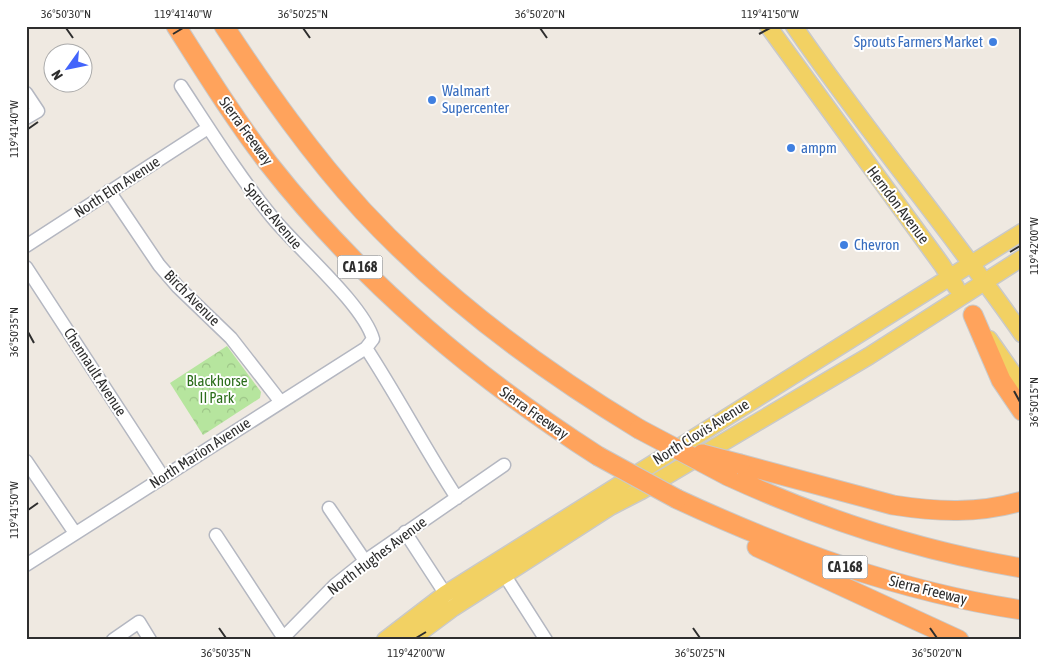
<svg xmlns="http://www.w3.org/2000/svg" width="1048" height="666" font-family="'Asap Condensed',sans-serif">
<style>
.park{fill:url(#park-crowns)}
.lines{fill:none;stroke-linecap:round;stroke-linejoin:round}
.minor-casing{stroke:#b4b7c1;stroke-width:15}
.major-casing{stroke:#c9c9c9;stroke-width:19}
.highway-casing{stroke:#c9c9c9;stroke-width:21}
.minor{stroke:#fff;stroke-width:12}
.major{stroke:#f2d163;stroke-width:16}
.highway{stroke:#ffa35c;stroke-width:19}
.highway-bridge-casing{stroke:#c9c9c9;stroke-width:21;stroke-linecap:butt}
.highway-bridge{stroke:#ffa35c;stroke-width:19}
.ticks{fill:none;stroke:#2e2e2e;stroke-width:2}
.shop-dot{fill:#3f7fe0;stroke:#fff;stroke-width:2}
.labels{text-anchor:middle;stroke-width:4;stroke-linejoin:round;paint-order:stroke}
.shield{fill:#fff;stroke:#6d6d6d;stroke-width:1}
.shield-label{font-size:14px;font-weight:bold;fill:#2e2e2e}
.shop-label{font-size:15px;fill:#366cbe;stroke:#fff;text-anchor:start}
.street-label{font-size:15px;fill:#2e2e2e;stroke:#fff}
.park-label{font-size:15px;fill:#2c6e1b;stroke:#fff}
.neatline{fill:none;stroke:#2e2e2e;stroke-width:2}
.ticks-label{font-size:12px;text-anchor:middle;fill:#2e2e2e}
</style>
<defs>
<pattern id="park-crowns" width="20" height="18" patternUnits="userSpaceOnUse" patternTransform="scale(1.25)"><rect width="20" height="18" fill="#b6e59e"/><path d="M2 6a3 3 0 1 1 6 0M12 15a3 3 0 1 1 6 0" fill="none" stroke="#9dc588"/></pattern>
</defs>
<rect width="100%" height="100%" fill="#efe9e1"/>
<path class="park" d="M227,346L261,392L260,398L203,435L170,383Z"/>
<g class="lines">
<defs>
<path id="minor" d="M26,93L38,111L26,118
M109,191L159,265L178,287L231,338L280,401
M26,246L208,128
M26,267L163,477
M366,348C398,397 425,449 457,498
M26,461L75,533
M329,508L365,561
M405,532L450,601
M216,535L283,637
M26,565L366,348L373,339C363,304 297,248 272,217C238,175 210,130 181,86
M500,568L546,640
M113,640L139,622L150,640
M281,640L335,585L365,561L504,465"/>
<path id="major" d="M768,26L942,265L956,287
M794,26C866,131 949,229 1022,334
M989,339L1022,386
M385,640L445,594L1022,232
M410,640L453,608L610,507L641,491L869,356L1022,258"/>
<path id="highway" d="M176,26C206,73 235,120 269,164C361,281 473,376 598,456
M224,26C267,91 311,154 363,211C444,298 538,368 639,429
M973,315L1001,380L1022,411
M740,464L893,505C937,512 978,514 1022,501
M728,476C822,519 919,551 1022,568
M677,499C787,550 901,592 1022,610
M757,547L959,640"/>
</defs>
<use href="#minor" class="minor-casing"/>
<use href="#major" class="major-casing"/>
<use href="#highway" class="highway-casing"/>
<use href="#minor" class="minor"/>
<use href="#major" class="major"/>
<use href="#highway" class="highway"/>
<defs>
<path id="highway-bridge" d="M639,429L728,476
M702,454L740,464
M598,456L677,499"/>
</defs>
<use href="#highway-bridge" class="highway-bridge-casing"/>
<use href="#highway-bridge" class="highway-bridge"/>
</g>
<path class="ticks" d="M66,28L73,38M303,28L310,38M540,28L547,38M173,34L183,28M759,34L770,28M28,129L38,122M1010,252L1020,246M28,332L34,343M1014,391L1020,402M28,510L38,503M219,628L226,638M693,628L700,638M930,628L937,638M416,638L426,632"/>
<g class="shop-dot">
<circle cx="993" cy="42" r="5"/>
<circle cx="432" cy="100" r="5"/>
<circle cx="791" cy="148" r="5"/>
<circle cx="844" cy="245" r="5"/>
</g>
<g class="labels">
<g class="shield">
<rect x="337.5" y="255.5" width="45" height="23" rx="4"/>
<rect x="822.5" y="555.5" width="45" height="23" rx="4"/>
</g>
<g class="shield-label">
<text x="360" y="272">CA 168</text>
<text x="845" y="572">CA 168</text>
</g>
<g class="shop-label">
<text x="983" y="47" text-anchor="end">Sprouts Farmers Market</text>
<text x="442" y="96">Walmart<tspan x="442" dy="17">Supercenter</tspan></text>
<text x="801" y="153">ampm</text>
<text x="854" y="250">Chevron</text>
</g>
<g class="street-label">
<text transform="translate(246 131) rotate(54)" y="5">Sierra Freeway</text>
<text transform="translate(117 187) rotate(-33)" y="5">North Elm Avenue</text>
<text transform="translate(898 205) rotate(53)" y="5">Herndon Avenue</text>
<text transform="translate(273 216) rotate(50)" y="5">Spruce Avenue</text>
<text transform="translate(192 298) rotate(45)" y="5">Birch Avenue</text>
<text transform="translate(95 372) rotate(57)" y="5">Chennault Avenue</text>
<text transform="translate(534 413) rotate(35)" y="5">Sierra Freeway</text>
<text transform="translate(701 432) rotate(-32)" y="5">North Clovis Avenue</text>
<text transform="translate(200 453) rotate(-33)" y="5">North Marion Avenue</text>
<text transform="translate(377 556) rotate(-37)" y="5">North Hughes Avenue</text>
<text transform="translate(928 590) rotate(14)" y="5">Sierra Freeway</text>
</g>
<g class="park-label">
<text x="217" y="386">Blackhorse<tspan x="217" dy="17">II Park</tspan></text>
</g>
</g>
<rect width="1048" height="666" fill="none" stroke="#ffffff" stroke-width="55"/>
<g transform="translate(68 68) rotate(237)"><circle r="24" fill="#ffffff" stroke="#ababab"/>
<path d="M0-4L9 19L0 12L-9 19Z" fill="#4264fb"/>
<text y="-8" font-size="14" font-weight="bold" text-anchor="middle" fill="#2e2e2e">N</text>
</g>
<rect x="28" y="28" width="992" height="610" class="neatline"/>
<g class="ticks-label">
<text x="66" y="18">36°50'30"N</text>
<text x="183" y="18">119°41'40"W</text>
<text x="303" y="18">36°50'25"N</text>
<text x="540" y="18">36°50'20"N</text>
<text x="770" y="18">119°41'50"W</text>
<text transform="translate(14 129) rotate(-90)" y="4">119°41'40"W</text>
<text transform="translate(1034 246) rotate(-90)" y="4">119°42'00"W</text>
<text transform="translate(14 332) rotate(-90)" y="4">36°50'35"N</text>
<text transform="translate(1034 402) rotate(-90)" y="4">36°50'15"N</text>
<text transform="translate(14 510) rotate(-90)" y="4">119°41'50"W</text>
<text x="226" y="657">36°50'35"N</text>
<text x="416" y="657">119°42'00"W</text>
<text x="700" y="657">36°50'25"N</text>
<text x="937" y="657">36°50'20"N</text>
</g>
</svg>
